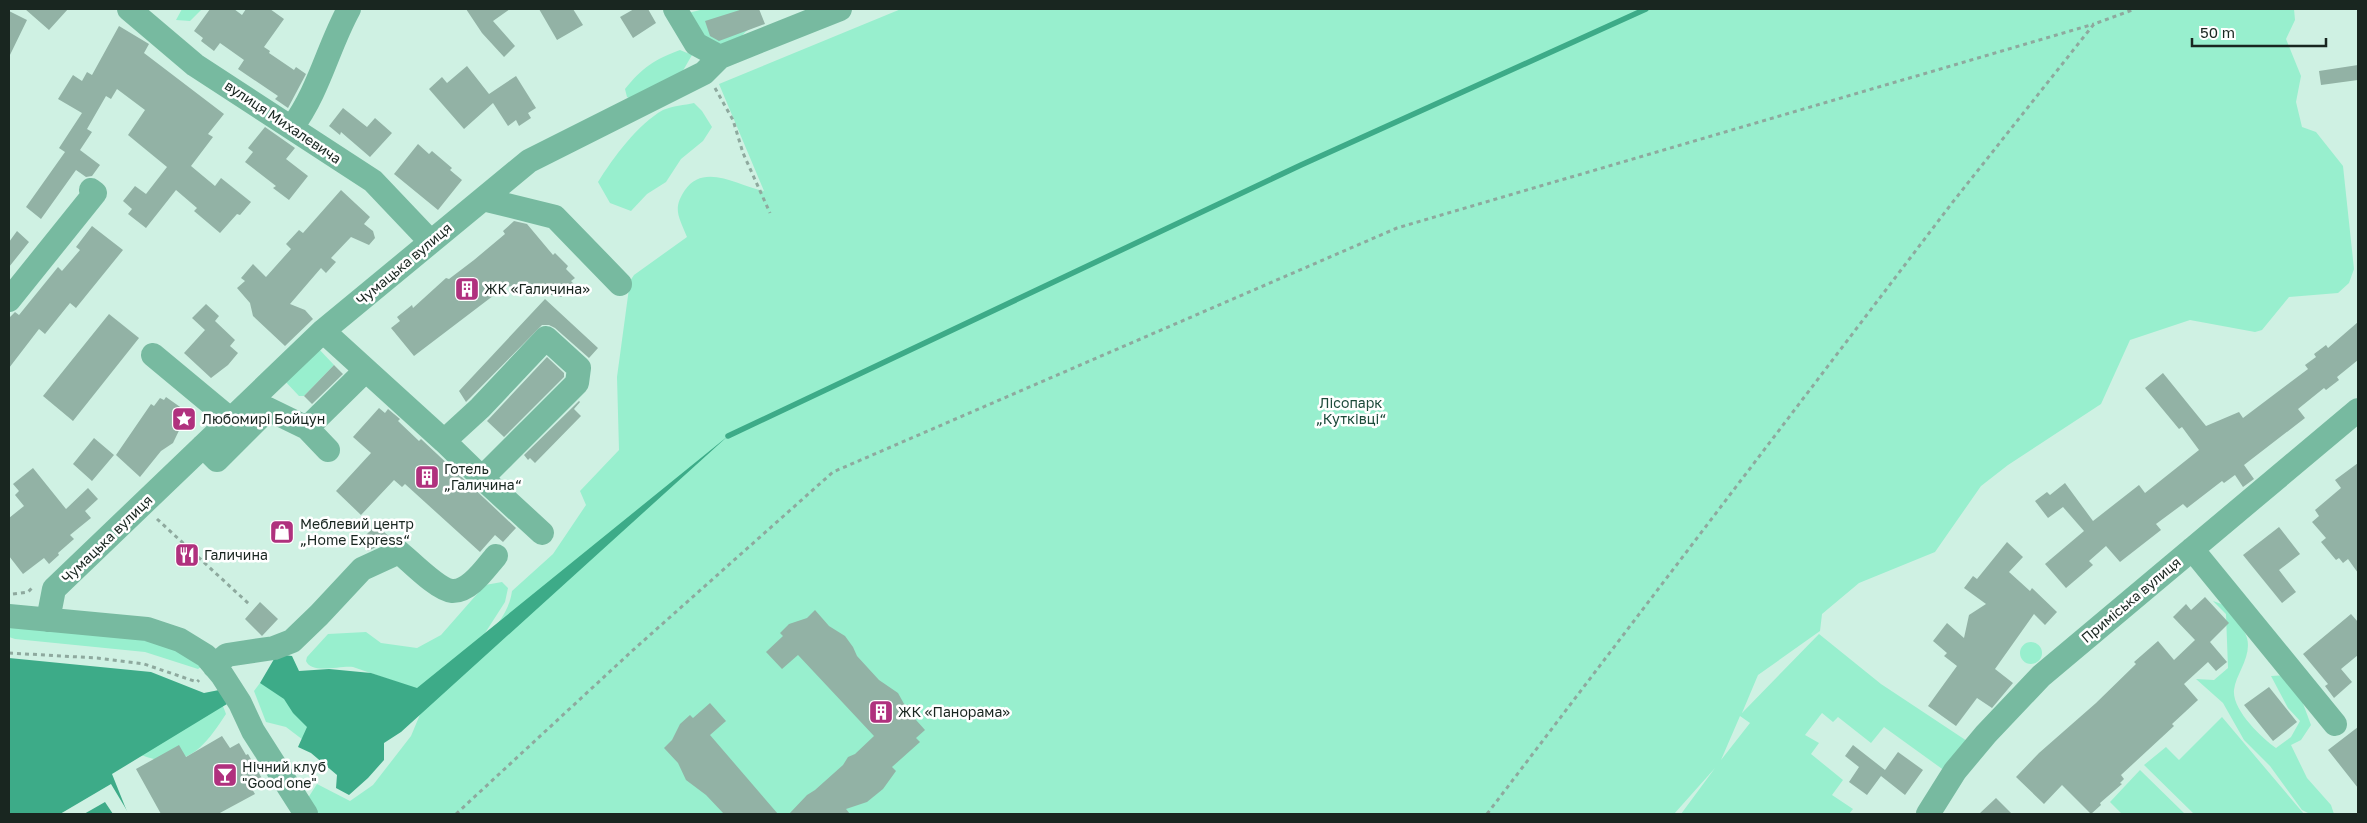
<svg xmlns="http://www.w3.org/2000/svg" width="2367" height="823" font-family="'Golos Text',sans-serif">
<style>
.green{fill:#98efce;fill-rule:evenodd}
.water{fill:#3dab88}
.pier{fill:#cff1e3}
.lines{fill:none;stroke-linecap:round;stroke-linejoin:round}
.stream{stroke:#3dab88;stroke-width:5.5}
.building{fill:#92b2a5}
.path{stroke:#8ea99e;stroke-width:3;stroke-dasharray:4 4;stroke-linecap:butt}
.minor{stroke:#77baa0;stroke-width:24}
.labels{text-anchor:middle;stroke-width:5;stroke-linejoin:round;paint-order:stroke}
.street-label{font-size:14px;fill:#192620;stroke:#fff}
.poi-label{font-size:14px;fill:#192620;stroke:#fff;text-anchor:start}
.park-label{font-size:14px;fill:#1c4a3a;stroke:#fff}
</style>
<rect width="100%" height="100%" fill="#cff1e3"/>
<path class="green" d="M182,9H202L190,21L176,20Z
M704,9H758L763,21C752,27 743,31 738,43L714,46L706,42L688,13Z
M901,9H2294L2295,20L2286,39L2301,76L2296,102L2302,127L2316,132L2343,166L2354,269L2349,283L2338,293L2289,297L2262,330L2255,332L2190,320L2130,340L2101,404L2008,465L1981,486L1935,552L1859,583L1822,614L1820,631L1758,675L1742,713L1819,634L1881,684L1967,741L1945,771L1884,727L1871,743L1838,717L1833,722L1822,713L1805,735L1819,743L1811,754L1843,780L1832,795L1853,809L1849,814H1681L1715,768L1674,814H313L306,801L317,784L350,801L373,785L411,736L429,693L353,667C341,665 312,675 306,661L307,657L328,634L366,632L381,643L417,648L441,635L485,585L502,582L508,588L505,602L478,644C495,629 509,613 512,591L553,554L586,505L580,491L619,450L617,377L630,281L634,275L687,237C679,217 672,209 685,190C704,162 739,186 764,191L719,84ZM1740,716L1750,723L1721,760Z
M680,50L692,55L677,81L633,100L627,97L625,89C642,68 655,59 680,50Z
M694,103L702,111L712,127L703,141L681,159L666,182L647,194L631,211L610,203L598,182C613,158 638,124 663,110C672,106 685,105 694,103Z
M317,347L334,365L304,396H299L283,379Z
M2213,601L2230,607C2235,617 2244,628 2247,638C2252,657 2236,673 2234,690C2232,710 2262,738 2276,748L2291,737L2300,721L2288,708L2271,676L2289,675L2298,690L2311,725L2301,740L2291,745L2307,778L2331,805L2334,814H2310L2302,810L2270,766L2244,740L2223,703L2196,679L2214,680L2228,668L2226,614Z
M14,623L157,642L183,654L201,667L198,669L145,652L15,639L9,637V624Z
M2020 653a11 11 0 1 1 22 0a11 11 0 1 1-22 0Z
M260,683H270L317,722L311,746L286,727L266,722L254,691Z
M221,701L226,714C204,748 185,772 141,755Z
M2222,717L2304,814H2194L2144,765L2166,747L2179,760Z
M2140,770L2185,814H2122L2110,802Z"/>
<path class="water" d="M728,436L401,732L384,743V760L368,778L349,795L336,788L337,775L311,753L298,747L307,727L293,713L284,699L260,683L277,654L292,656L299,671L329,669L371,673L417,688Z
M9,658L151,672L204,693L219,690L227,704L112,774L128,814H9Z"/>
<path class="pier" d="M111,784L129,814H113L105,802L84,814H60Z"/>
<g class="lines">
<path class="stream" d="M728,436L1301,165L1646,9"/>
</g>
<path class="building" d="M25,9H68L49,30Z
M210,9H234L242,15L246,9H270L284,19L264,47L270,51L269,53L294,70L296,67L306,74L288,108L275,99L278,96L238,69L244,60L220,43L214,51L201,41L203,38L194,31Z
M466,9H510L493,21L515,46L504,57L482,33Z
M539,9H573L583,25L557,40Z
M634,9H648L656,23L633,38L620,17Z
M743,9H759L765,24L719,41L710,36L705,21Z
M9,11L27,20L9,57Z
M119,26L149,44L144,53L224,114L208,134L213,137L191,166L215,186L221,178L251,202L240,215L237,214L220,233L194,211L197,208L176,190L146,228L128,214L132,209L123,201L135,186L146,194L167,167L128,135L145,110L117,89L111,99L106,96L87,129L92,132L80,150L100,165L92,176L86,177L76,170L41,219L26,207L65,152L59,148L82,113L58,99L73,75L82,81L87,72L92,75Z
M2358,65V80L2321,85L2319,71Z
M467,66L489,94L516,76L536,108L528,113L531,118L519,126L516,120L508,126L493,103L464,129L429,89L442,77L447,83Z
M343,108L367,127L375,118L392,133L370,157L341,132L340,135L329,126Z
M265,127L295,148L286,159L308,176L289,200L273,188L276,186L245,162L253,152L248,148Z
M418,144L429,154L432,151L452,168L450,170L462,180L438,210L394,174Z
M341,190L370,217L364,224L373,231L375,238L369,245L351,237L331,258L336,262L326,273L321,268L290,304L305,310L313,319L285,346L253,316L250,303L237,288L245,281L241,278L253,264L266,277L291,249L286,244L299,230L303,233Z
M514,221L527,224L553,255L555,253L568,266L566,269L575,278L571,281L574,284L561,297L528,290V288L506,286L414,356L391,328L400,321L397,317L412,305L413,308L446,278L449,279L474,260L505,234L503,231Z
M92,226L123,250L76,308L70,303L45,334L39,329L9,368V318L15,312L19,315L58,267L62,271L80,250L76,247Z
M17,231L29,242L9,267V242Z
M545,299L598,348L589,358L555,328L549,325H542L466,402L459,391Z
M206,304L219,316L215,321L235,340L230,346L238,353L228,365L211,378L184,353L205,330L192,318Z
M109,314L139,338L73,421L43,396Z
M2358,322V360L2337,377L2339,380L2326,390L2324,388L2298,409L2305,418L2244,465L2254,479L2243,487L2235,475L2224,483L2222,481L2187,508L2183,504L2156,524L2161,530L2120,562L2106,546L2089,561L2093,565L2066,588L2045,564L2084,531L2063,507L2048,518L2035,501L2047,492L2050,495L2065,483L2093,521L2139,485L2145,493L2199,450L2182,427L2179,429L2145,388L2163,373L2206,426L2239,412L2243,418L2308,369L2305,365L2316,357L2314,354L2326,345L2328,348Z
M547,357L564,373V377L504,437L487,421Z
M334,365L343,374L312,404L304,396Z
M166,397L183,409L180,412L186,416L173,443L161,451L140,477L116,455L151,404L154,406L160,398L164,400Z
M579,401L580,402L574,409L581,416L535,463L530,458L528,460L524,455Z
M379,408L385,413L388,409L400,419L398,421L419,441L421,439L516,528L503,542L495,535L480,552L405,484L402,487L394,480L361,515L336,491L371,453L353,437Z
M94,438L114,455L92,481L73,464Z
M2358,463V573L2348,559L2343,563L2339,558L2336,560L2321,542L2326,538L2312,522L2319,516L2315,510L2341,488L2335,480Z
M33,468L66,509L88,488L98,499L85,511L91,518L70,535L74,539L58,553L59,555L49,564L44,558L23,574L9,556V518L24,506L15,495L19,491L13,484Z
M376,525L392,539L368,551L359,542Z
M2279,527L2300,554L2279,570L2296,592L2282,603L2243,555Z
M2007,542L2023,557L2009,572L2030,591L2032,588L2057,612L2045,625L2034,614L1995,669L2013,683L1992,708L1977,698L1956,726L1928,706L1957,666L1944,656L1947,653L1933,641L1947,623L1964,638L1969,615L1986,604L1964,588L1973,576L1977,579Z
M2205,597L2229,623L2210,642L2227,662L2216,671L2208,662L2184,684L2198,700L2172,724L2174,726L2121,775L2124,779L2120,783L2122,784L2100,803L2101,805L2091,814L2062,785L2044,804L2016,777L2039,753L2096,703L2136,664L2134,662L2158,641L2174,660L2195,640L2173,617L2186,604L2191,610Z
M260,602L278,619L262,636L245,619Z
M815,610L829,626L845,636L853,647L857,656L879,680L898,693L908,711L925,730L916,738L920,742L892,767L896,771L883,789L867,802L846,809L850,814H789L807,795L815,790L843,765L848,757L855,754L874,736L798,655L782,669L766,652L783,636L780,633L789,624L807,618Z
M2351,614L2358,622V655L2341,669L2352,682L2334,698L2325,686L2328,684L2303,654Z
M2269,687L2297,722L2273,741L2244,705Z
M710,703L726,721L710,735L778,814H724L706,795L686,780L678,763L664,748L672,740L680,724L690,715L693,718Z
M2358,727V788L2328,750Z
M222,736L230,748L239,743L246,755L248,754L264,782L252,789L255,794L218,814H161L136,769L179,745L186,757Z
M1853,745L1885,770L1898,752L1923,770L1905,795L1881,776L1867,795L1849,782L1859,767L1845,756Z
M1996,798L2012,814H1979Z"/>
<g class="lines">
<path class="path" d="M715,88L733,120L743,153L770,213
M157,519L249,604
M13,594L28,592L32,588
M9,653L97,658L144,664L197,682L199,680
M456,814L632,651L833,472L1397,228L2094,24
M1487,814L1952,203L2094,24L2135,9"/>
<path class="minor" d="M129,9L195,65L373,181L430,241
M675,9L696,44L720,57
M292,127C319,91 328,47 349,9
M483,199L555,217L620,284
M9,300L95,193L91,190
M323,331L444,441L480,408L546,338L579,368L577,383L482,478L444,441
M153,355L230,419
M203,446L217,460L268,409L307,428
M328,450L307,428L366,370
M482,478L542,533
M2192,549L2335,724
M9,616L147,629L180,640L206,656L222,675L240,703L253,731L306,814
M48,620L54,589L323,331L529,161L704,73L720,57L840,9
M214,666L227,655L274,648L292,641L319,615L362,569L399,552C410,561 438,590 452,591C470,592 486,567 496,556
M1928,814L1955,771L1986,734L2041,676L2358,410"/>
</g>
<defs>
<symbol id="building-square" viewBox="-11 -11 22 22"><rect x="-9" y="-9" width="18" height="18" rx="4" fill="#b0317e" stroke="#fff"/><path d="M-4-6H4V6H1V3H-1V6H-4ZM-2.5-4.3h1.7v1.8h-1.7ZM.8-4.3h1.7v1.8H.8ZM-2.5-1h1.7V.8h-1.7ZM.8-1h1.7V.8H.8Z" fill="#fff"/></symbol>
<symbol id="sight-square" viewBox="-11 -11 22 22"><rect x="-9" y="-9" width="18" height="18" rx="4" fill="#b0317e" stroke="#fff"/><path d="M0-6L1.8-2.2L6-1.7L2.9 1.2L3.7 5.4L0 3.3L-3.7 5.4L-2.9 1.2L-6-1.7L-1.8-2.2Z" fill="#fff"/></symbol>
<symbol id="shop-square" viewBox="-11 -11 22 22"><rect x="-9" y="-9" width="18" height="18" rx="4" fill="#b0317e" stroke="#fff"/><path d="M-5-2.5h2.3a2.7 3.5 0 0 1 5.4 0H5L5.5 6h-11ZM-1.5-2.5h3a1.5 2.3 0 0 0-3 0Z" fill="#fff"/></symbol>
<symbol id="restaurant-square" viewBox="-11 -11 22 22"><rect x="-9" y="-9" width="18" height="18" rx="4" fill="#b0317e" stroke="#fff"/><path d="M-5-6h1v4h1v-4h1v4h1v-4h1v5L-1.5 .5V6h-2V.5L-5-1ZM5-6V6H3V1.5H1.5Q1.5-4 5-6Z" fill="#fff"/></symbol>
<symbol id="bar-square" viewBox="-11 -11 22 22"><rect x="-9" y="-9" width="18" height="18" rx="4" fill="#b0317e" stroke="#fff"/><path d="M-6-5H6L.8 .8V4.5H3.5V6h-7V4.5H-.8V.8Z" fill="#fff"/></symbol>
</defs>
<g fill-rule="evenodd">
<use href="#building-square" x="453" y="275" width="28" height="28"/>
<use href="#sight-square" x="170" y="405" width="28" height="28"/>
<use href="#building-square" x="413" y="463" width="28" height="28"/>
<use href="#shop-square" x="268" y="518" width="28" height="28"/>
<use href="#restaurant-square" x="173" y="541" width="28" height="28"/>
<use href="#building-square" x="867" y="698" width="28" height="28"/>
<use href="#bar-square" x="211" y="761" width="28" height="28"/>
</g>
<g class="labels">
<g class="street-label">
<text transform="translate(283 122) rotate(34)" y="5">вулиця Михалевича</text>
<text transform="translate(404 264) rotate(-40)" y="5">Чумацька вулиця</text>
<text transform="translate(107 539) rotate(-44)" y="5">Чумацька вулиця</text>
<text transform="translate(2131 600) rotate(-40)" y="5">Приміська вулиця</text>
</g>
<g class="poi-label">
<text x="484" y="294">ЖК «Галичина»</text>
<text x="202" y="424">Любомирі Бойцун</text>
<text x="444" y="474">Готель<tspan x="444" dy="16">„Галичина“</tspan></text>
<text x="300" y="529">Меблевий центр<tspan x="300" dy="16">„Home Express“</tspan></text>
<text x="204" y="560">Галичина</text>
<text x="898" y="717">ЖК «Панорама»</text>
<text x="242" y="772">Нічний клуб<tspan x="242" dy="16">"Good one"</tspan></text>
</g>
<g class="park-label">
<text x="1351" y="408">Лісопарк<tspan x="1351" dy="16">„Кутківці“</tspan></text>
</g>
</g>
<rect width="2367" height="823" fill="none" stroke="#192620" stroke-width="20"/>
<path d="M2192 38v8h134v-8" fill="none" stroke="#192620" stroke-width="2.5"/>
<text x="2200" y="38" font-size="15" fill="#192620" stroke="#ffffff" stroke-width="4" paint-order="stroke">50 m</text>
</svg>
